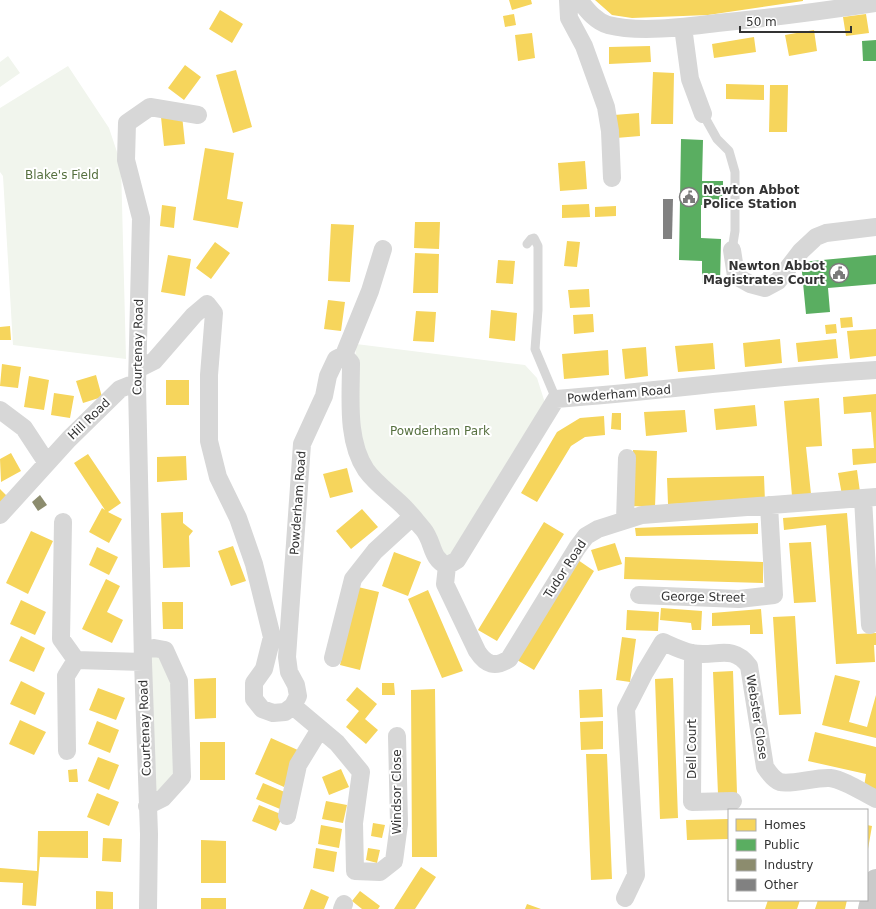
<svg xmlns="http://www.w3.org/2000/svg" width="876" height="909" font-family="'DejaVu Sans',sans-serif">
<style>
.green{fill:#f1f5ed}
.homes{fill:#f6d55c}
.public{fill:#5aae61}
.industry{fill:#8c8c6e}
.building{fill:#818181}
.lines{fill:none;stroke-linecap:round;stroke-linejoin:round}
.service{stroke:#d7d7d7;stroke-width:9}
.minor{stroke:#d7d7d7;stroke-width:18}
.primary{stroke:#cacaca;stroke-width:22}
.labels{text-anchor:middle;stroke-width:4;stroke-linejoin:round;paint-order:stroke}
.park-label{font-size:12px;fill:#56703f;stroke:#fff}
.poi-label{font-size:12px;font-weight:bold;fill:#333;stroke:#fff;text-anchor:start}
.street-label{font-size:12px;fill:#333;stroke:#fff}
</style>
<rect width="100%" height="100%" fill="#fff"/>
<path class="green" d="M8,56L20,73L0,87V62Z
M68,66L109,128L121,164L126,359L13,345L3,176L0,172V108Z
M356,344L525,365L537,378L545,403L477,517L447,559L367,461L358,432L355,364Z
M151,655L161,657L174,682L176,773L162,792L153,794Z"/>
<path class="homes" d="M509,0H531L532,4L512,10Z
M595,0H803V1L708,15L632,18L612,15Z
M220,10L243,24L232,43L209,29Z
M514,14L516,25L505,27L503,16Z
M866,14L869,33L846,36L843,17Z
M814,30L817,51L789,56L785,35Z
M532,33L535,58L518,61L515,35Z
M754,37L756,52L714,58L712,44Z
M650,46L651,62L609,64V47Z
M185,65L201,77L184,100L168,88Z
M236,70L252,127L233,133L216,75Z
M653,72L674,73L673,124H651Z
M726,84L764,85V100L726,99Z
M770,85H788L787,132H769Z
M639,113L640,136L616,138L614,115Z
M182,115L185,144L164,146L161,117Z
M205,148L234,153L227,199L243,202L238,228L193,220Z
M585,161L587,189L560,191L558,163Z
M589,204L590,217L562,218V205Z
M162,205L176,207L174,228L160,226Z
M616,206V216L595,217V207Z
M415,222H440L439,249L414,248Z
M331,224L354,225L350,282L328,281Z
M567,241L580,242L577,267L564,266Z
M215,242L230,253L211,279L196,268Z
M415,253L439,254L438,293H413Z
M168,255L191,259L185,296L161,292Z
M498,260L515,261L513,284L496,283Z
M589,289L590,307L570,308L568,290Z
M328,300L345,302L341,331L324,329Z
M491,310L517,313L515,341L489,338Z
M416,311L436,312L434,342L413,341Z
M593,314L594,332L574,334L573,315Z
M852,317L853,327L841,328L840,318Z
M836,324L837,333L826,334L825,325Z
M10,326L11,340H0V327Z
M876,329V356L850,359L847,331Z
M780,339L782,363L745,367L743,343Z
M836,339L838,358L798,362L796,343Z
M713,343L715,369L678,372L675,346Z
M646,347L648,376L625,379L622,349Z
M608,350L609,375L564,379L562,354Z
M2,364L21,367L18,388L0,386Z
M96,375L102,397L83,403L76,381Z
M29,376L49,380L44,410L24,407Z
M166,380H189V405H166Z
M54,393L74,396L70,418L51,415Z
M876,394V463L853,465L852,449L874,448L871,412L844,414L843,397Z
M819,398L822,446L806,447L811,494L792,496L784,401Z
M755,405L757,426L716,430L714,409Z
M685,410L687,432L646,436L644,412Z
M612,413H621V430L611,429Z
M604,416L605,435L585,437L571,446L537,502L521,493L557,432L580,418Z
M633,450L657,451L655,507L631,506Z
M11,453L21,471L1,482L0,459Z
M88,454L121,503L108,512L122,519L109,543L89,532L102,508L105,510L74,463Z
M186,456L187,480L157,482V457Z
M347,468L353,492L330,498L323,474Z
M857,470L860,492L842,495L838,473Z
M764,476L765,502L668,504L667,478Z
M0,489L9,498L0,506Z
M362,509L378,527L351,549L336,531Z
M183,512V523L193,531L189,536L190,567L163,568L161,513Z
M847,513L857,634L876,633V645H874L875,662L836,664L826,525L784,530L783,518Z
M544,522L564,534L497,641L478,630Z
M758,523V534L636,536L635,528Z
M31,531L53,541L28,594L6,583Z
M811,542L816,602L794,603L789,543Z
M615,543L622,564L598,571L591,550Z
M233,546L246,581L231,586L218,551Z
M97,547L118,557L109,575L89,565Z
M394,552L421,562L408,596L382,586Z
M625,557L763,562V583L624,579Z
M578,560L594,571L534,670L517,660Z
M106,579L120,586L107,612L123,620L112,643L82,629Z
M358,587L379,592L360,670L340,665Z
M428,590L463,671L442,678L408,599Z
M21,600L46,612L35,635L10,624Z
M162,602H183V629H163Z
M661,608L702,611L701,630H692L691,623L660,620Z
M761,609L763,634H750V625L712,626V613Z
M627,610L659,612L658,631L626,630Z
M795,616L801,714L779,715L773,617Z
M21,636L45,648L34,672L9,661Z
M622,637L636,639L630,682L616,680Z
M733,671L737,793L718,794L713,672Z
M835,675L860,681L849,722L867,727L876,695V738L822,725Z
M216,678V718L195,719L194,679Z
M673,678L678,818L660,819L655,679Z
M21,681L45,693L35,715L10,704Z
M382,683H394L395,695H382Z
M357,687L377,704L365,719L378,730L366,744L346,727L359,711L346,700Z
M98,688L125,698L116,720L89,710Z
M435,689L437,857H412L411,690Z
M602,689L603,717L580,718L579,690Z
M20,720L46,732L34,755L9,744Z
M97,721L119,730L110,753L88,744Z
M603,721V749L581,750L580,722Z
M815,732L876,747V792L864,787L866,774L808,761Z
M271,738L300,751L284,787L255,774Z
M200,742H225V780H200Z
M586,754H607L612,879L591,880Z
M98,757L119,765L109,790L88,781Z
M77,769L78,782H69L68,770Z
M341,769L349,787L329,795L322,777Z
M263,783L287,793L280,809L256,799Z
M97,793L119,802L109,826L87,817Z
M326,801L347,805L343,823L322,819Z
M259,805L283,815L276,831L252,821Z
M729,819V839L687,840L686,820Z
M373,823L385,825L382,838L371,836Z
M321,825L342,829L339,848L318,844Z
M867,825L872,826L868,849H867Z
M38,831H88V858L40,857L36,906L22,905L23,883L0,882V868L37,871Z
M103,838L122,839L121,862L102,861Z
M201,840L226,841V883H201Z
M316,848L337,852L334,872L313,868Z
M368,848L380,850L377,863L366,860Z
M421,867L436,877L415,909H394Z
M311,889L329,897L324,909H303Z
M96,891L113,892V909H96Z
M360,891L380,906L378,909H362L352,901Z
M201,898H226V909H201Z
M768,900H800L797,909H765Z
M818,900H847L845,909H815Z
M527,904L541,909H525Z"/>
<path class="public" d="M876,40V61H863L862,41Z
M681,139L703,140L702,181H723V205H701V238L721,239L720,284L702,283V261L679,260Z
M876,255V284L828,288L830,312L806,314L801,262Z"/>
<path class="industry" d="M40,495L47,505L38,511L32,502Z"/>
<path class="building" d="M663,199H673L672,239H663Z"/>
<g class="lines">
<path class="service" d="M703,114L717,139L729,151L735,172V231L732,250
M527,244L531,239L534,238L538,246V310L535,349L556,399"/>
<path class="minor" d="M568,0L569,18L584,46L606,107L610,131L612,178
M579,0C587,10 595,21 608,25C639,33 685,27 717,23C770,18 823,11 876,3
M683,27L690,79L703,114
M732,250L736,276L750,284L765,288L778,281L801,251L816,237L826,233L876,227
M344,355L351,363C351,397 346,440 366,470C376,484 391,494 403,506C410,513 417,522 423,529C434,542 430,558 447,566
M344,355L370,291L383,249
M138,369L154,361L194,315L207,304L214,313L209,375V441L218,477L238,518L254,564L272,637L264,669L254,683V699L262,709L273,713L285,712L293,706L298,696L296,685L289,672L287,657L302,444L324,396L328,376L336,359L344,355
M0,410L24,428L47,463
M863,498L870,625
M0,515L69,439L120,389L130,385H137
M625,520L627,458
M63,522L61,639L76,660
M447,566L445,584L477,651C486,665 495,668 509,659L577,548L586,536L598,529L642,515L876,497
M447,566L457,560L556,399C663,391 769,376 876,370
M639,595L739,599L774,595L769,505
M143,650L154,648L165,650L179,681L182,777L163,798L147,806
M693,653L692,802L733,801
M333,658L353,579L375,551L412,517
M293,706L337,743L361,772L354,823L355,871L380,872L394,861L399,824L397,736
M67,751L66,676L76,660L143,662
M287,816L298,765L320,729
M625,898L636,875L626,709L645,672L663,642C672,646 682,651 692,653C715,658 732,643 749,666L765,767C769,773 774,780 780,782C791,785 816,777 830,778C845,780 862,792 876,799
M148,909L149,834L143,662L137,385L141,218L126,160L127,123L150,107L198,115
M342,909L344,904"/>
<path class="primary" d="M869,909L876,880"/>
</g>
<defs>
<symbol id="civic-ring" viewBox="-11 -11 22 22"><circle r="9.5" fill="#fff" stroke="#7a7a7a" stroke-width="1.5"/><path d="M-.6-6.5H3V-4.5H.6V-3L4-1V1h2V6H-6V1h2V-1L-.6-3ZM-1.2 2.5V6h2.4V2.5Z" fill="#7a7a7a"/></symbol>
</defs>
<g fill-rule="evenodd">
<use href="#civic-ring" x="678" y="186" width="22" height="22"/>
<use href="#civic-ring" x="828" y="262" width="22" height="22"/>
</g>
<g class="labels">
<g class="park-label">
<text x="62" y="179">Blake's Field</text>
<text x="440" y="435">Powderham Park</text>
</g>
<g class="poi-label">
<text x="703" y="194">Newton Abbot<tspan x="703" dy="14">Police Station</tspan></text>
<text x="825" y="270" text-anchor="end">Newton Abbot<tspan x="825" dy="14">Magistrates Court</tspan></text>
</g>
<g class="street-label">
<text transform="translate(138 347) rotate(-89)" y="4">Courtenay Road</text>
<text transform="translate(619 394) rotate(-5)" y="4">Powderham Road</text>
<text transform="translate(89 419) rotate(-44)" y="4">Hill Road</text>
<text transform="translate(298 503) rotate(-86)" y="4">Powderham Road</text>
<text transform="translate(565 569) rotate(-57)" y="4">Tudor Road</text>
<text transform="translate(703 597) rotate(1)" y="4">George Street</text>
<text transform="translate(757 717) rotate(81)" y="4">Webster Close</text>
<text transform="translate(145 728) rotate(-92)" y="4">Courtenay Road</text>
<text transform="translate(692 749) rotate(-90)" y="4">Dell Court</text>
<text transform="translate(397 792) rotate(-90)" y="4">Windsor Close</text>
</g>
</g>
<rect x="728" y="809" width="140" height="92" fill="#ffffff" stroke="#adadad"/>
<rect x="736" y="819" width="20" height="12" fill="#f6d55c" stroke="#adadad"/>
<text x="764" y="829" font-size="12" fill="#333333">Homes</text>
<rect x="736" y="839" width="20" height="12" fill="#5aae61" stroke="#adadad"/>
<text x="764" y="849" font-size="12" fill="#333333">Public</text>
<rect x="736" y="859" width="20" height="12" fill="#8c8c6e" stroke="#adadad"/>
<text x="764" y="869" font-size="12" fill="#333333">Industry</text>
<rect x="736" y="879" width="20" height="12" fill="#818181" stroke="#adadad"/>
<text x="764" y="889" font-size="12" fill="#333333">Other</text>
<path d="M740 26v6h111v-6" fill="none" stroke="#333333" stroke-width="2"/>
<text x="746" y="26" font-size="12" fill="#333333" stroke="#ffffff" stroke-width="3" paint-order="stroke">50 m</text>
</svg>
